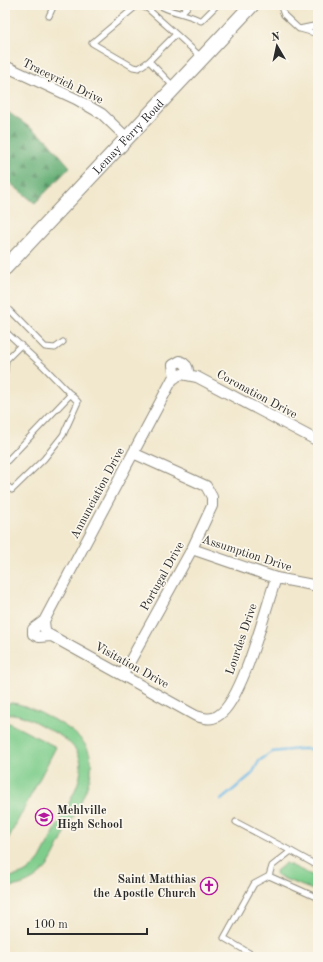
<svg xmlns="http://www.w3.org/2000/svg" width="323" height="962" font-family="'Old Standard TT',serif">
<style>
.green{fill:#7fcd8c;stroke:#557c5c}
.forest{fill:url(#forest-firs);stroke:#496e52}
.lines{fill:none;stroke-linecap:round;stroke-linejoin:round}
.stream{stroke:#6fbae8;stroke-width:2.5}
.service-casing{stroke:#8e8a7c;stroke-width:7}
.minor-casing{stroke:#8e8a7c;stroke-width:12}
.secondary-casing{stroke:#8e8a7c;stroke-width:16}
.service{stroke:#fff;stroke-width:5}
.minor{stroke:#fff;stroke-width:10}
.secondary{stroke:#fff;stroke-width:14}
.labels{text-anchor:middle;stroke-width:3.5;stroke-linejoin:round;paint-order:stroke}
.street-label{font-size:12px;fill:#2b2b2b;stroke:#fbf7ec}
.poi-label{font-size:12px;font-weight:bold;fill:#2b2b2b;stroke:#fbf7ec;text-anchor:start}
</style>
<defs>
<pattern id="forest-firs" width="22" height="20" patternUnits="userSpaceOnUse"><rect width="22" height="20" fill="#67b078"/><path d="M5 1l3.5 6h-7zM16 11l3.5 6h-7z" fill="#558f63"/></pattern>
</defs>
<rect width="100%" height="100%" fill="#fbf7ec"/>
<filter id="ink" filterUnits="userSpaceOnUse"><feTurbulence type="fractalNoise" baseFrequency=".025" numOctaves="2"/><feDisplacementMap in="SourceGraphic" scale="8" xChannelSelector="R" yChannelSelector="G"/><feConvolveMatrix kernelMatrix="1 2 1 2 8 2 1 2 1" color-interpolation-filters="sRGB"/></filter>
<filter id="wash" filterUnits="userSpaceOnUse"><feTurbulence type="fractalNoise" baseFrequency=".012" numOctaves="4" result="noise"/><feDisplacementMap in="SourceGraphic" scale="16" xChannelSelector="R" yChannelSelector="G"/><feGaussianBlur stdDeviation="0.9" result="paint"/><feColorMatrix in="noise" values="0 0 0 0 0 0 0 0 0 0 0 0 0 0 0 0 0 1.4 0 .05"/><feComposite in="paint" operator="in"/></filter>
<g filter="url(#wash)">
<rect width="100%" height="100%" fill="#f2e8ce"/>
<path class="green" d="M12,703C27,705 40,713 54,720C108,748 94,777 71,821C63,836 56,853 47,867C36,880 22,887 5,887V877C20,877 31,871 40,859C48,844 56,828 64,813C83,776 95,753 50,730C36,723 22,712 5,714V704Z
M5,721L56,747L5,845Z
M286,863L318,878V892L277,876L276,871Z"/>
<path class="forest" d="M5,110L46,139L70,167L35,203L5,179Z"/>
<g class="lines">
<path class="stream" d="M221,800L252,774L259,761L272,752L299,749H318"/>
</g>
</g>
<g filter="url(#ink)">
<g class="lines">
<defs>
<path id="service" d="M139,5L148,9L176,34
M159,5C171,13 187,13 201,21L217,5
M278,5L284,7L286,5
M281,7L284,15L299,29L318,25
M134,8L92,43L133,67L139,68L149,61
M182,12L189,5
M49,16L54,5
M300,29L318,34
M174,87L149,61L176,34L201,57
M5,306L45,347L55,348L63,342
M5,331L43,366L78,402L63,435L44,459L12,490L5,484
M5,361L21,345
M5,371L6,361
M5,463L71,394
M236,822L291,851
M269,876L318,898
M256,957L224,938L254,884L269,876L272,866L291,851L318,866"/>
<path id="minor" d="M5,66L76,99L102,114L126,137
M175,378L173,365L180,361C187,364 189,368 188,375
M192,549L276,578L318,586
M276,578C266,607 243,699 219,715C211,721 204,718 196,716L48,634L45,630L44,621L173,378L182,374L197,377L318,441
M44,621L33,629V634L39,637L51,636
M123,674L192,549L212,506V497L206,486L133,453"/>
<g id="secondary">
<path id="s1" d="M5,268L252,5"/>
</g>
</defs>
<use href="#service" class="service-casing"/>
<use href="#minor" class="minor-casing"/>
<use href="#secondary" class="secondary-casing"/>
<use href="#service" class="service"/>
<use href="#minor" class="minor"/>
<use href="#secondary" class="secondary"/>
</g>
</g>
<defs>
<symbol id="school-ring" viewBox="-11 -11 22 22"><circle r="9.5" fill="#fbf7ec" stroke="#b5179e" stroke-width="1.5"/><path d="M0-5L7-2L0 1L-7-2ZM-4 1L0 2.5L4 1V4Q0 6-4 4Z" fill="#b5179e"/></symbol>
<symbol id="church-ring" viewBox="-11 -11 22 22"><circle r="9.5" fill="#fbf7ec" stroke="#b5179e" stroke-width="1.5"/><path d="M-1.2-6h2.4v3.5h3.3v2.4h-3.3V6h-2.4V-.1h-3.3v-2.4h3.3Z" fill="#b5179e"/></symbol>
</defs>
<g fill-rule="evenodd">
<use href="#school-ring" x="34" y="807" width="20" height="20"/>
<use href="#church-ring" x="199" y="876" width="20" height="20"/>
</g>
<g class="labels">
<g class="street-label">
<text transform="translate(63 81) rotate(26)" y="4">Traceyrich Drive</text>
<text dy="4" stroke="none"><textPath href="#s1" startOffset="180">Lemay Ferry Road</textPath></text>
<text transform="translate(257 394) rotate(28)" y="4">Coronation Drive</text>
<text transform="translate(97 493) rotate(-62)" y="4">Annunciation Drive</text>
<text transform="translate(247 553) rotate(18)" y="4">Assumption Drive</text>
<text transform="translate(162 576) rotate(-61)" y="4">Portugal Drive</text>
<text transform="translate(241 639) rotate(-71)" y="4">Lourdes Drive</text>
<text transform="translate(132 665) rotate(29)" y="4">Visitation Drive</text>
</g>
<g class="poi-label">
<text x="57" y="814">Mehlville<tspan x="57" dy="14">High School</tspan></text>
<text x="196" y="883" text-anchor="end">Saint Matthias<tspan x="196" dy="14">the Apostle Church</tspan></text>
</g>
</g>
<rect width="323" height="962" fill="none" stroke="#fbf7ec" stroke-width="20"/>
<g transform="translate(277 46) rotate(351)" stroke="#fbf7ec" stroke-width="3" paint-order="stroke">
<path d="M0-3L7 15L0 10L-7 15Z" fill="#2b2b2b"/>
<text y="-6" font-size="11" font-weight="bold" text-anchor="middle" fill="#2b2b2b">N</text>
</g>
<path d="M28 928v6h119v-6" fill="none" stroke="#2b2b2b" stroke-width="2"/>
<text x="34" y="928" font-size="12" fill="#2b2b2b" stroke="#fbf7ec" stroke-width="3" paint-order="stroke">100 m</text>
</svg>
